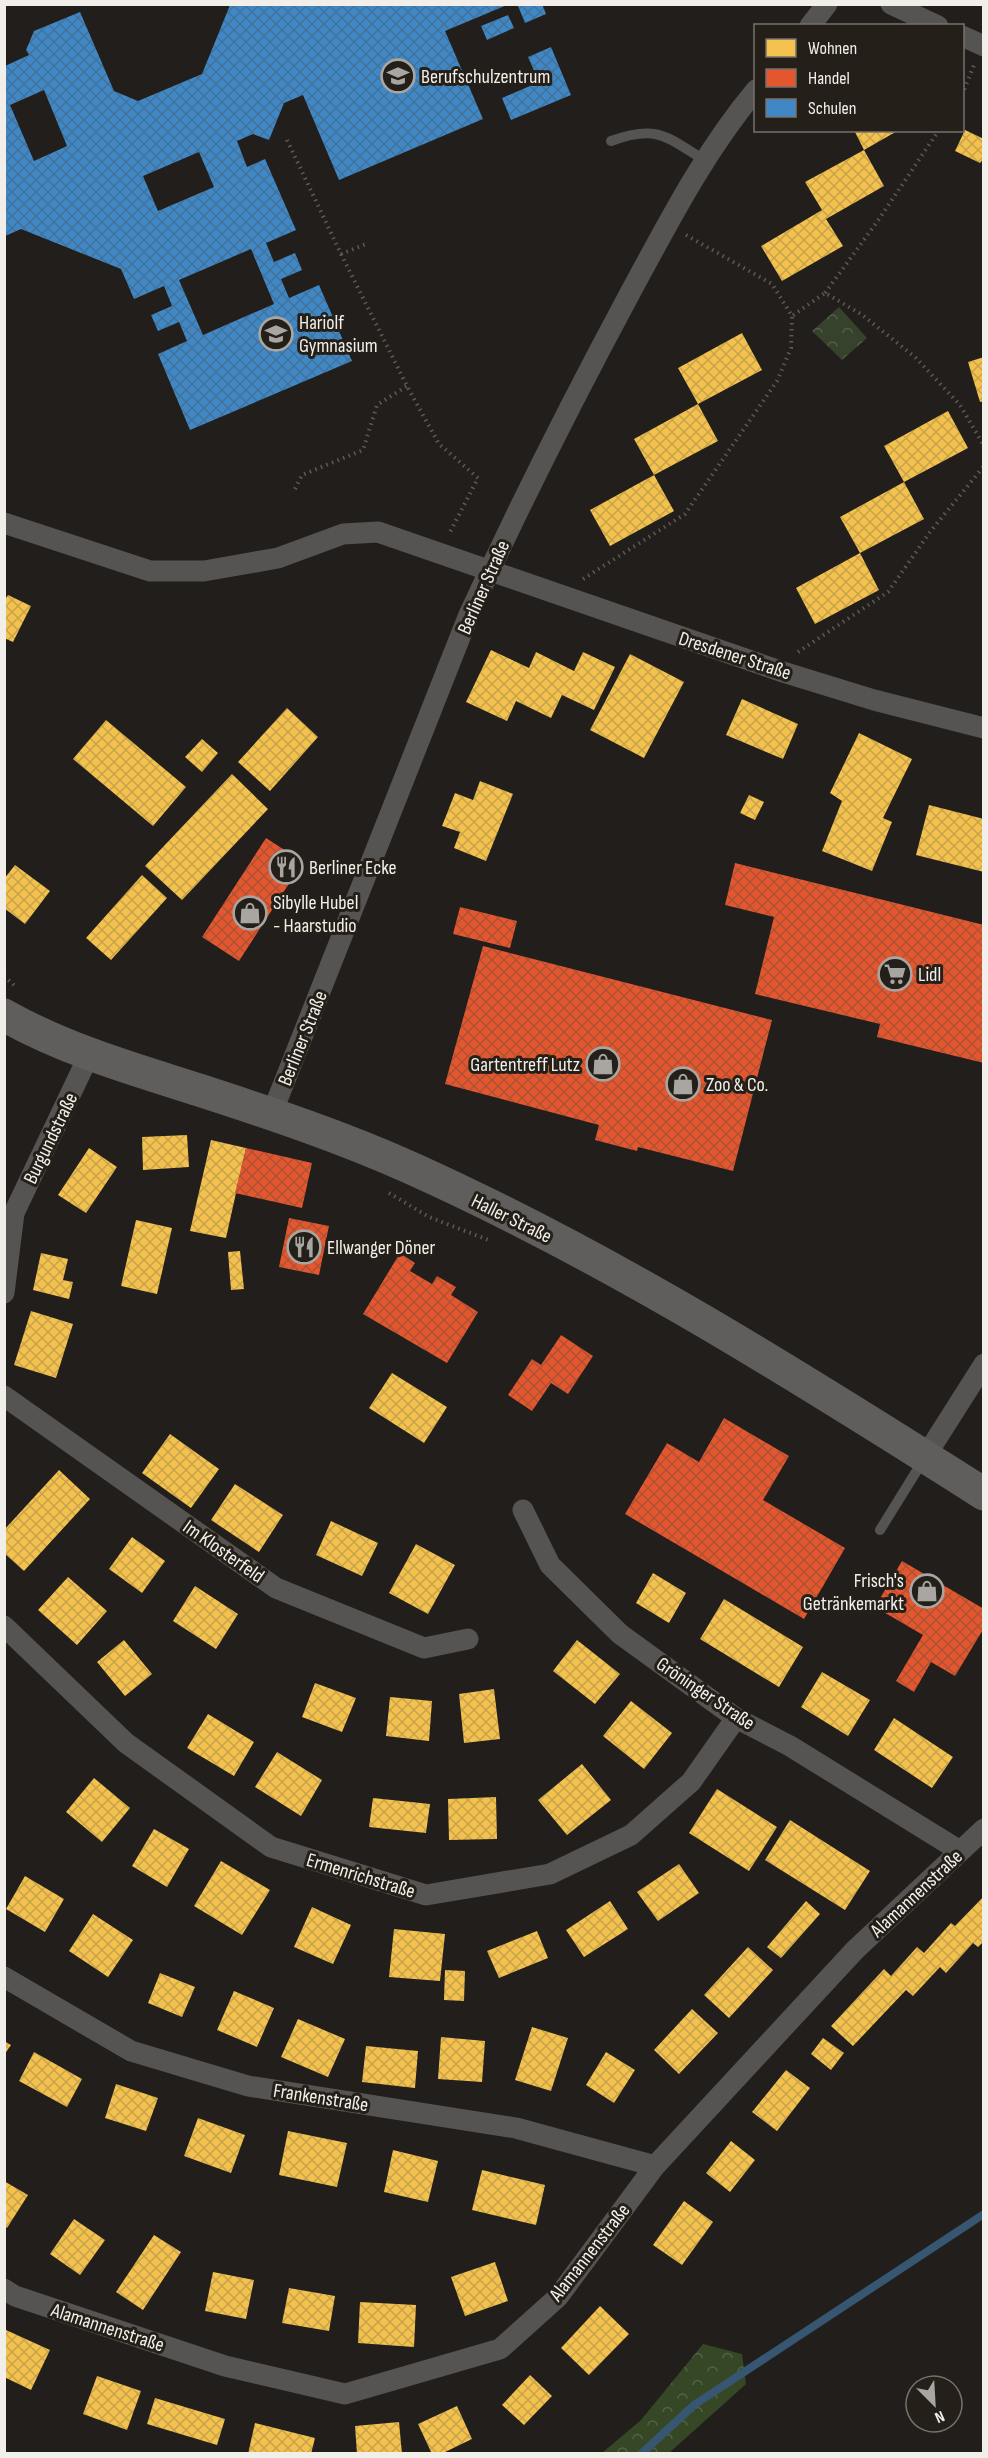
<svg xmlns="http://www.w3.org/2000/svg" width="988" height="2458" font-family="'Sofia Sans Condensed',sans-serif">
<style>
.forest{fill:url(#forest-crowns)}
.park{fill:url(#park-crowns)}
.homes{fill:url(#homes-cross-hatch)}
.shops{fill:url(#shops-cross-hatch)}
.schools{fill:url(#schools-cross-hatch);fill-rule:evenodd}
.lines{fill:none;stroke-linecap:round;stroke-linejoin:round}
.stream{stroke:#375672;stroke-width:8}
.path{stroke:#5c5a58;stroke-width:4;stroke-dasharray:1.5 4.5;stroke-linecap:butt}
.lane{stroke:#565452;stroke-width:10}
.street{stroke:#565452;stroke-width:21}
.primary{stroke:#605e5c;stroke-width:33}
.labels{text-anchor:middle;stroke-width:6;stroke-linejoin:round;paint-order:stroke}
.poi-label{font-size:20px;fill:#f2efea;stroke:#241f18;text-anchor:start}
.street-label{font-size:20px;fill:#f2efea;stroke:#241f18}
</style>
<defs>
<pattern id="forest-crowns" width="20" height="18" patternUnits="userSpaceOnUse" patternTransform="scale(1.5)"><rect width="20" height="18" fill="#364725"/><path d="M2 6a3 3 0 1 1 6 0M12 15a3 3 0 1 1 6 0" fill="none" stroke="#546245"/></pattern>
<pattern id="park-crowns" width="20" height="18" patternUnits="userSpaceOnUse" patternTransform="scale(1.5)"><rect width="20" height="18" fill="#36422b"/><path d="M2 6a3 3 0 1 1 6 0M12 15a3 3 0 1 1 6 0" fill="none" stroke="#545e4a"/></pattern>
<pattern id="homes-cross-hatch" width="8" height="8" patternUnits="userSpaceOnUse" patternTransform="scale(1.5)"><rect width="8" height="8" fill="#f2c14e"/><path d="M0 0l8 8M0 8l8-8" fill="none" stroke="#c8a34c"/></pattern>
<pattern id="shops-cross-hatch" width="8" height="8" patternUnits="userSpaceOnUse" patternTransform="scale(1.5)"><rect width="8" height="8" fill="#e4572e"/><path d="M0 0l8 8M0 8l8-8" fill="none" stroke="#ae5236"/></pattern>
<pattern id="schools-cross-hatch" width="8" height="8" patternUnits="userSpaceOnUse" patternTransform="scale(1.5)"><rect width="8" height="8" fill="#3f88c5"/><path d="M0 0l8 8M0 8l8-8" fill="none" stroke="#427299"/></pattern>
</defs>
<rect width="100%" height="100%" fill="#211e1b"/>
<path class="forest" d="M703,2344L742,2354L746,2384L669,2453H602L641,2420Z"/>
<path class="park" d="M839,307L867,338L842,360L812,331Z"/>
<path class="homes" d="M854,130H899L864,150Z
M965,130L984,139V158L980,163L955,151Z
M864,150L884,186L826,219L843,246L782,281L761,246L822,210L805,182Z
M742,333L762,370L698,404L678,368Z
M984,357V401L980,402L968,362Z
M698,404L718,441L654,475L634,439Z
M948,411L968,448L904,482L884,446Z
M654,475L674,511L610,546L590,510Z
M904,482L924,519L860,553L840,517Z
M860,553L879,590L815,624L796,588Z
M8,595L31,606L13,642L4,638V601Z
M491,650L529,668L536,652L574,671L583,652L615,667L594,710L562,695L551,718L516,701L507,721L466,702Z
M630,654L684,682L644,758L590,730Z
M742,699L798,724L783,759L726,735Z
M287,708L318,737L270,791L238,762Z
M106,720L186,787L153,826L73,759Z
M859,733L912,759L883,818L892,822L872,871L822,851L842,801L830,793Z
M202,739L218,753L202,772L185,757Z
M232,774L268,809L182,900L145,866Z
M480,781L513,794L486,861L454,848L460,832L442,826L455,793L473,800Z
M749,795L764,802L755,820L740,813Z
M929,805L984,819V872L916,855Z
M15,865L50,891L25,924L4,908V879Z
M142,875L167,898L111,960L86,938Z
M187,1135L189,1167L143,1170L142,1137Z
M211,1140L246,1148L226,1238L190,1231Z
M89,1148L117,1167L86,1213L58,1195Z
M136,1220L172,1228L157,1294L121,1286Z
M240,1251L244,1289L231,1290L228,1252Z
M41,1253L68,1259L63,1280L73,1282L69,1299L33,1290Z
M31,1311L73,1324L56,1378L14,1365Z
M392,1373L447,1407L424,1443L369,1408Z
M170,1434L219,1469L191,1508L142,1473Z
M59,1470L90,1499L24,1571L4,1553V1530Z
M235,1484L283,1515L259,1552L211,1520Z
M331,1521L378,1543L362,1576L316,1555Z
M132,1537L165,1561L142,1593L109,1569Z
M416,1544L455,1565L428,1614L389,1593Z
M653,1573L686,1593L669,1623L636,1603Z
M68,1577L107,1611L77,1645L38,1610Z
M195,1586L238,1614L216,1649L173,1621Z
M724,1599L803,1647L779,1687L700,1639Z
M124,1640L152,1674L125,1696L97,1662Z
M577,1640L620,1674L595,1704L553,1671Z
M822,1672L870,1700L848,1736L801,1707Z
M315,1683L356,1698L342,1732L302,1717Z
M494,1689L500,1739L464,1743L459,1694Z
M390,1697L432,1701L429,1741L386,1736Z
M631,1701L672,1733L644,1769L603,1736Z
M208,1714L254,1742L234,1776L187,1748Z
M894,1718L953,1757L932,1788L874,1750Z
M277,1752L322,1780L301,1816L255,1787Z
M582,1764L611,1800L567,1835L538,1800Z
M94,1778L130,1808L102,1842L66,1812Z
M717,1789L777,1827L749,1871L689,1833Z
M496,1797L497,1839L449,1840L448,1799Z
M373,1798L430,1804L426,1833L369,1827Z
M790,1820L870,1871L845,1910L765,1860Z
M154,1829L189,1849L167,1887L132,1866Z
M221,1861L270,1890L242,1935L194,1906Z
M679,1864L699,1893L658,1921L637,1892Z
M25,1876L64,1899L45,1932L6,1909Z
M984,1896V1941L978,1947L973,1943L946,1973L940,1967L913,1996L906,1990L853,2046L831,2026L884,1969L891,1976L917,1947L924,1953L951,1923L955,1926Z
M610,1901L628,1929L584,1957L566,1930Z
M806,1901L820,1914L781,1958L767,1947Z
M312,1907L351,1925L333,1964L294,1947Z
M93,1914L133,1940L108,1977L69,1951Z
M394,1929L445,1934L440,1981L389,1977Z
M537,1931L548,1958L499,1978L487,1951Z
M748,1947L773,1970L729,2018L704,1995Z
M445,1970L465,1971L464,2001L444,2000Z
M160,1973L195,1987L182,2017L148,2003Z
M234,1991L274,2008L257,2047L217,2030Z
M692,2009L718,2033L679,2074L654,2050Z
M298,2019L345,2039L328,2077L281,2057Z
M532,2027L568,2038L551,2091L515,2080Z
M441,2037L485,2041L482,2082L438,2079Z
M823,2038L844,2053L831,2070L811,2054Z
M4,2041L11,2045L4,2055Z
M366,2046L418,2051L415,2088L362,2082Z
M34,2052L82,2079L67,2107L19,2081Z
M606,2052L635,2070L614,2103L586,2085Z
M786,2070L810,2088L777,2131L752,2112Z
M116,2084L158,2098L146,2131L105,2118Z
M198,2118L245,2135L231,2173L184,2156Z
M288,2131L347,2143L337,2187L279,2175Z
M731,2141L755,2160L730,2192L706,2173Z
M393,2150L438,2161L428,2202L384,2192Z
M482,2170L545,2185L536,2225L472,2210Z
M4,2181L28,2195L7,2228L4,2226Z
M684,2201L713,2222L682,2265L653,2245Z
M74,2219L105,2240L80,2275L50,2254Z
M154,2235L181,2252L143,2310L116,2292Z
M495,2262L508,2301L465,2316L451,2277Z
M213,2272L254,2280L246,2319L205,2311Z
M289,2288L335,2296L329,2331L282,2323Z
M360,2302L416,2305L414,2347L358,2343Z
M600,2306L629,2334L589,2375L561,2348Z
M6,2330L50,2350L31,2390L4,2377Z
M530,2375L552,2396L524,2425L502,2405Z
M97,2376L141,2391L127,2430L83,2414Z
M155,2398L225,2419L217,2445L147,2424Z
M457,2406L472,2439L441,2454H432L418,2424Z
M399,2422L402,2454H357L355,2426Z
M255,2423L315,2438L311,2454H248Z"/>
<path class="shops" d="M266,838L303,862L239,961L202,937Z
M735,863L984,925V1063L877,1037L880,1024L755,994L774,917L725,905Z
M460,907L517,921L510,948L453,934Z
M483,946L772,1020L733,1171L638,1147L637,1151L595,1140L599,1125L445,1084Z
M246,1148L312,1163L302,1208L235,1193Z
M289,1218L329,1226L319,1275L279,1267Z
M400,1253L415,1263L410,1271L432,1284L437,1276L456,1287L451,1295L478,1312L447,1363L363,1314Z
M561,1335L593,1356L568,1394L551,1383L532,1411L508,1395L532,1359L541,1365Z
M724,1418L789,1456L763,1500L845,1548L804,1619L625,1514L667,1443L699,1462Z
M902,1561L984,1609V1628L955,1676L931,1662L914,1692L896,1681L923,1635L875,1607Z"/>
<path class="schools" d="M520,4H542L546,14L525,23L518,6Z
M230,5H507L445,31L483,119L339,180L303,95L284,103L269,140L253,134L237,141L247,167L265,159L296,230L266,243L274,262L295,253L302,270L281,279L289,298L319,285L352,361L190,430L158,354L187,341L179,322L158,331L151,315L172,306L164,286L134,299L121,269L21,229L5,236V66L29,55L26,50L34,31L80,12L114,91L138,101L202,74ZM44,90L67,146L34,161L10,105ZM199,152L214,187L158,211L143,176ZM251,249L274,304L203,335L179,280Z
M508,15L514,28L487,40L481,26Z
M551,47L571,95L511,120L502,98L539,82L528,57Z"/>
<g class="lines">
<path class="stream" d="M641,2454L694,2405L984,2214"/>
<path class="path" d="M962,95L974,65
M287,140L341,254L366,244
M686,235L772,284L792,316L825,293L861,314L916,358L960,405L984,446
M341,254L407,386L439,444L478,478L450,532
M825,293L877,222L939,130
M295,489L302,475L363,450L377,405L407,386
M583,579L685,514L777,381L791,348L792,316
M798,652L888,592L930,532L984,466
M4,976L16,987
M389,1193L429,1217L491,1241"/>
<path class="lane" d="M611,141C658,124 666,137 706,161
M880,1530L924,1459"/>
<path class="street" d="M891,4L938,26
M810,26L827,4
M962,36L984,46
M4,523L150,571H204L278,558L343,534L378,532L783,672L874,700L984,728
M272,1113L468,617C518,508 572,401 629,295C667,225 704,152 756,90
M4,1293L14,1213L89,1055
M4,1396L276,1588L424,1648L468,1639
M925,1457L984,1364
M523,1510L550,1565L620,1634L736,1718L790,1746L960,1851
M4,1626L126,1743L271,1847L426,1895L550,1874L631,1835L691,1782L736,1718
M4,1977L131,2051L248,2086L516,2128L655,2166
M4,2289L15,2296L225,2366L345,2394L500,2349L558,2297L655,2166L855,1950L984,1829"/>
<path class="primary" d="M4,1015C66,1050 133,1069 199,1090C270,1113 342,1137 411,1168C611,1258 798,1376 984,1494"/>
</g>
<defs>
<symbol id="school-ring" viewBox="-11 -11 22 22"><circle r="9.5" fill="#241f18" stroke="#a9a6a2" stroke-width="1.5"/><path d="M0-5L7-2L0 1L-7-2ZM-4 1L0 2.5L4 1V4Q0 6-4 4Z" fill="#a9a6a2"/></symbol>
<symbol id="restaurant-ring" viewBox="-11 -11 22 22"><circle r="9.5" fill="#241f18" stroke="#a9a6a2" stroke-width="1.5"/><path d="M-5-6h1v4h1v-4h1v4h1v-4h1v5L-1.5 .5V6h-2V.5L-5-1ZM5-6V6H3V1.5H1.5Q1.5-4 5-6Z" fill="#a9a6a2"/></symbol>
<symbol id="shop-ring" viewBox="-11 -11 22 22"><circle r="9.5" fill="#241f18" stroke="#a9a6a2" stroke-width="1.5"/><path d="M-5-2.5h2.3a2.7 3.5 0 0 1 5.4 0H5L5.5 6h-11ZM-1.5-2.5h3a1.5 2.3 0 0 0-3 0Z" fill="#a9a6a2"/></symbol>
<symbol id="supermarket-ring" viewBox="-11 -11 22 22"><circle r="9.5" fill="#241f18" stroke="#a9a6a2" stroke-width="1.5"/><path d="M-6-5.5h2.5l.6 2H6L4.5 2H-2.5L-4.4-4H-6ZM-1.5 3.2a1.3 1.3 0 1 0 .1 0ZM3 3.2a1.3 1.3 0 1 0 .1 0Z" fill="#a9a6a2"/></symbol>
</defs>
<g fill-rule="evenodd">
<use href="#school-ring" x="379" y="57" width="38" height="38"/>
<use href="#school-ring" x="257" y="315" width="38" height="38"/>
<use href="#restaurant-ring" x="267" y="848" width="38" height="38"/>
<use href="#shop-ring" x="231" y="894" width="38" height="38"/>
<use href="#supermarket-ring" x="876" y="955" width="38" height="38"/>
<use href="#shop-ring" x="584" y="1045" width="38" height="38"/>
<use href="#shop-ring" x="664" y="1065" width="38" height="38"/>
<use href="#restaurant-ring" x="285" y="1228" width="38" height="38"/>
<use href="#shop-ring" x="908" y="1572" width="38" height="38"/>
</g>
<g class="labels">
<g class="poi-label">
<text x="421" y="83">Berufschulzentrum</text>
<text x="299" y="329">Hariolf<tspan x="299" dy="23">Gymnasium</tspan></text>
<text x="309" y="874">Berliner Ecke</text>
<text x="273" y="909">Sibylle Hubel<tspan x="273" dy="23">- Haarstudio</tspan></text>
<text x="918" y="981">Lidl</text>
<text x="580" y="1071" text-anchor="end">Gartentreff Lutz</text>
<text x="706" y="1091">Zoo &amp; Co.</text>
<text x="327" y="1254">Ellwanger Döner</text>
<text x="904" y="1587" text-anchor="end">Frisch's<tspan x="904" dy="23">Getränkemarkt</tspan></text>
</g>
<g class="street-label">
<text transform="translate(483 587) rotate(-66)" y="7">Berliner Straße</text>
<text transform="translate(735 655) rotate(18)" y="7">Dresdener Straße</text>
<text transform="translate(302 1038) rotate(-68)" y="7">Berliner Straße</text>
<text transform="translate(50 1138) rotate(-64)" y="7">Burgundstraße</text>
<text transform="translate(512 1218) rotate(26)" y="7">Haller Straße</text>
<text transform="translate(224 1551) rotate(35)" y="7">Im Klosterfeld</text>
<text transform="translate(706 1693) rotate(34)" y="7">Gröninger Straße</text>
<text transform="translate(361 1875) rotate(17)" y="7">Ermenrichstraße</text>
<text transform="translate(916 1893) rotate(-43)" y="7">Alamannenstraße</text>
<text transform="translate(321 2097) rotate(9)" y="7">Frankenstraße</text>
<text transform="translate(589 2252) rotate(-52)" y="7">Alamannenstraße</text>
<text transform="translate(108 2327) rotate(18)" y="7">Alamannenstraße</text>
</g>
</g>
<rect width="988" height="2458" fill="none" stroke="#f2efea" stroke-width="12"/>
<rect x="754" y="24" width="210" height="108" fill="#241f18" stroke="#76726c" stroke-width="1.5"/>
<rect x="766" y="39" width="30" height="18" fill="#f2c14e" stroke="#76726c" stroke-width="1.5"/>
<text x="808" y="54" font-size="18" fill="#f2efea">Wohnen</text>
<rect x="766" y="69" width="30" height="18" fill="#e4572e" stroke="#76726c" stroke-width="1.5"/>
<text x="808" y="84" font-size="18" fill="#f2efea">Handel</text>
<rect x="766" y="99" width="30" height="18" fill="#3f88c5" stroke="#76726c" stroke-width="1.5"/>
<text x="808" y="114" font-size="18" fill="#f2efea">Schulen</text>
<g transform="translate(934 2404) rotate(156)"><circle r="28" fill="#241f18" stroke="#76726c" stroke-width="1.5"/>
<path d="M0-4.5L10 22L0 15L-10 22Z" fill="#a9a6a2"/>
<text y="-9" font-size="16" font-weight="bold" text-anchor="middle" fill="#f2efea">N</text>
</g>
</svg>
